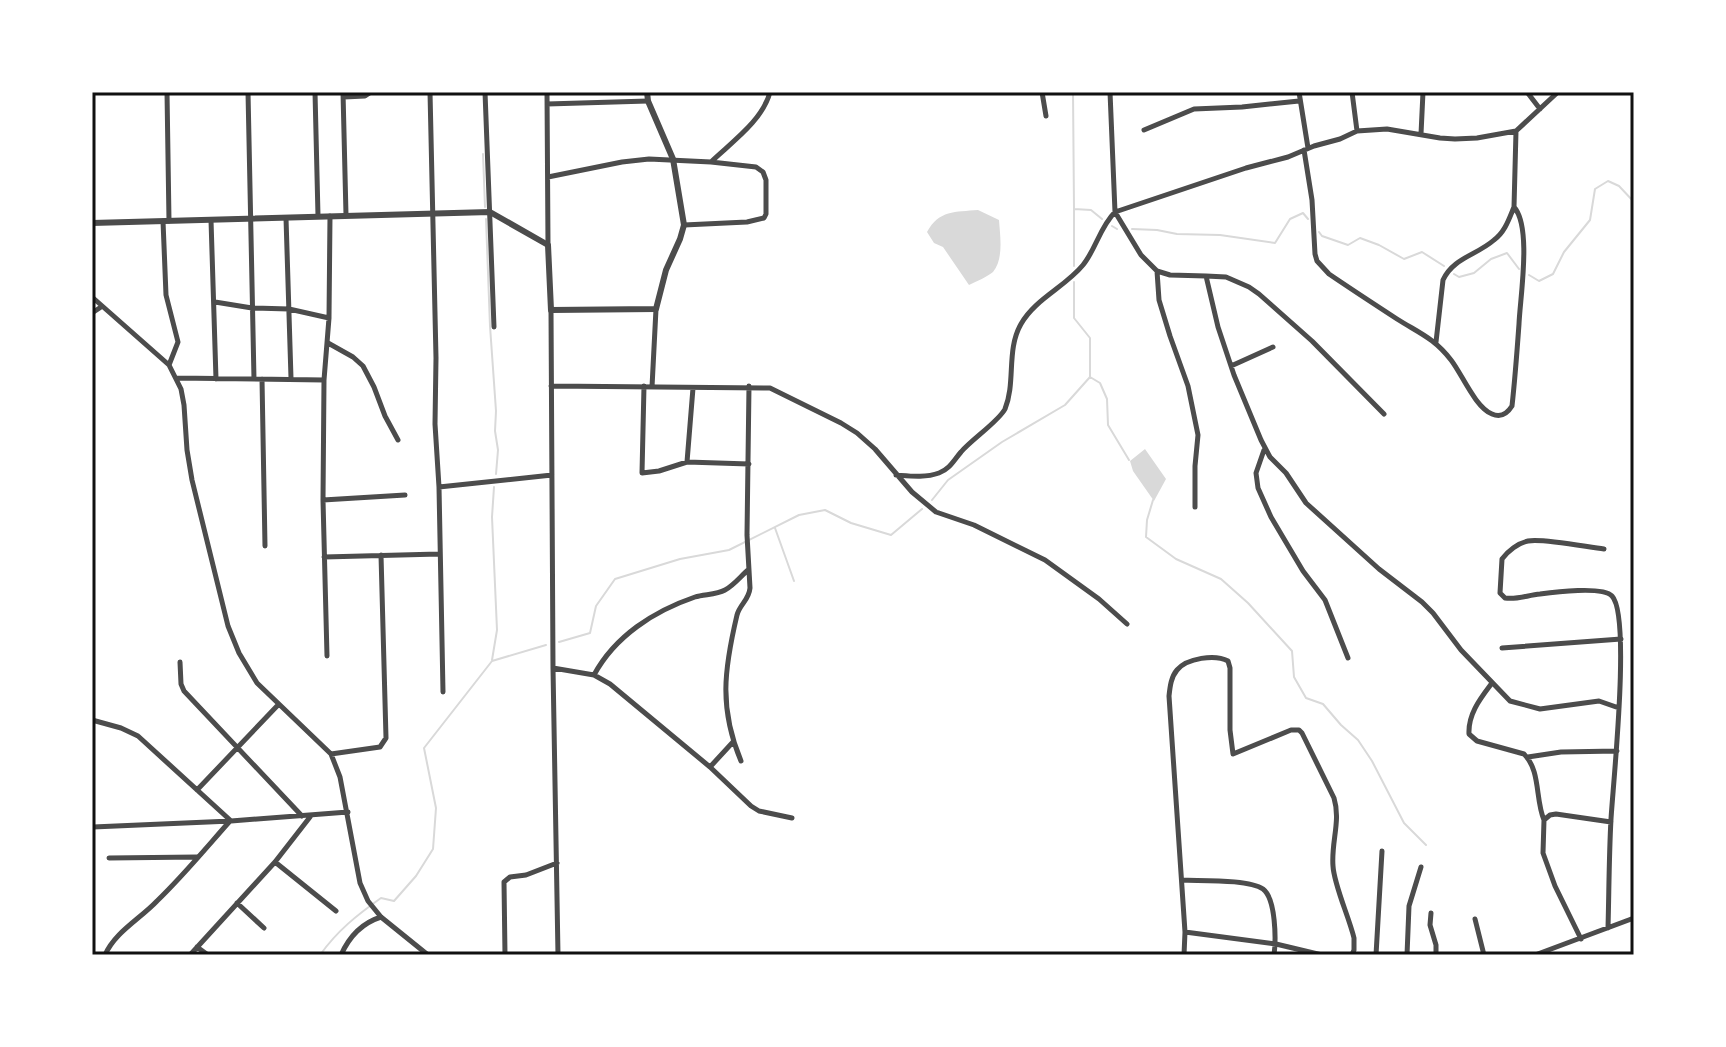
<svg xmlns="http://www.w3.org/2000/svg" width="1726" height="1047" font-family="Jost,sans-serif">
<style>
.water{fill:#d9d9d9}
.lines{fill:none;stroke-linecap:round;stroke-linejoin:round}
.stream{stroke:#d9d9d9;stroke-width:2}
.minor{stroke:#4c4c4c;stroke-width:5}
.tertiary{stroke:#4c4c4c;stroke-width:6}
.neatline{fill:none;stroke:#111;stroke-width:3}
</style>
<rect width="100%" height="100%" fill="#fff"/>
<path class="water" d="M978,210L999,220C1000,235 1004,259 993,272C987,277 977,281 969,285L943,247L934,243L927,232C939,210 955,212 978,210Z
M1145,449L1166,479L1154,501L1133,471L1130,461Z"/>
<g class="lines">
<path class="stream" d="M1073,92L1074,209
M483,154L485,207
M486,219L490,326L496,411L495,431L498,450L496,474
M1112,226L1117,229
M1132,229L1157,230L1177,234L1220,235L1275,243L1290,219L1303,213L1308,219
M1319,232L1322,236L1348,245L1360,238L1379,245L1404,259L1422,252L1444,266
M1074,266V209L1091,210L1102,219
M1454,274L1459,277L1474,273L1491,259L1507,253L1519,269
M1529,275L1539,281L1553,274L1564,252L1590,220L1595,189L1608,181L1619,186L1634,202
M1090,377L1100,383L1107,399L1108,425L1129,460
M932,500L948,480L1002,442L1065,405L1090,377V338L1074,318V282
M1153,500L1147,520L1146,537L1176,559L1221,579L1248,603L1292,651L1294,677L1306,698L1323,704L1341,725L1358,740L1372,761L1404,823L1426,845
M775,528L794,581
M559,642L590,633L596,606L615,579L680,559L729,550L799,515L825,510L851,523L891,535L922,509
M492,660L497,630L492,517L494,487
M320,955C337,931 357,915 381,898L394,901L416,876L433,849L436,808L424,748L492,661L546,645"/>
<path class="minor" d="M167,92L169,221
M248,92L254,379
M315,92L318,216
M343,92L346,215
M430,92L436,358L435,424L439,487L443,692
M485,92L494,327
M547,92L548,245
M1042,92L1046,116
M1110,92L1115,212L1141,255L1157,271L1170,275L1206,276L1218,327L1234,375L1261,440L1270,457L1286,473L1306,503L1379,569L1422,602L1433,613L1461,650L1510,701L1540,709L1599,701L1619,708
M1299,92L1308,148
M1352,92L1357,131
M1527,92L1540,109
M344,97L365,96L371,92
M547,104L648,101
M1144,130L1194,109L1242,107L1299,101
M1421,134L1423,92
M1304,150L1312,200L1315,254L1317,261L1329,274C1351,289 1374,304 1397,319C1419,333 1434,338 1451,360C1462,374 1475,407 1492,414C1501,418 1507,414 1512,406C1515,379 1517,352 1519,324C1520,298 1532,227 1514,207L1516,131
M712,161C732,142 763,120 770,92
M548,177L622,162L649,159L711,162L756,167L763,172L766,180V214L764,218L747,222L684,225
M286,218L291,378
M211,220L216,379
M163,221L166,295L178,342L169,365L181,389L184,405L187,450L192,480L228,626L239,653L257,683L331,754L340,777L360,883L368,901L381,917L428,955
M1157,271L1159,300L1170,336L1188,386L1198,435L1195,466V507
M1206,276L1226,277L1249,287L1259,294L1312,341L1384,414
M92,297L169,365
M215,302L252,308L289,309L329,318
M551,310L553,668L558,955
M92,313L101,307
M1436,342L1443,280C1453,258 1477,255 1494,240C1505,232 1509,219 1514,207
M328,343L353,357L363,366L374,387L385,416L398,440
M1231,366L1273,347
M176,378L324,380
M262,379L265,546
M551,386L770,388L841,423L857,433L875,449L912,492L936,512L974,525L1045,560L1099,599L1127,624
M644,386L642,473L659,471L687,462L749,464
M652,387L656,309
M1264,450L1256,473L1258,488L1271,517L1303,571L1325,600L1348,658
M687,462L693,388
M896,475C910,476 925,478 939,473C950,469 954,460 961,452C971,440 999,421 1005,409C1016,382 1006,350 1021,324C1035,299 1065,287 1083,265C1096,249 1100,227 1115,212L1246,168L1288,157L1314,146L1340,139L1357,131L1387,129L1440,138L1455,139L1477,138L1516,131L1558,92
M439,487L552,475
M323,500L405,495
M1604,549C1587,547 1542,538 1528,541C1518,543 1508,551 1502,559L1500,593L1505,598C1517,600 1528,595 1540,594C1554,592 1603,586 1612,596C1631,616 1613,784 1611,819C1609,855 1609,892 1608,928
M324,557L439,554
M1502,648L1621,639
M327,656L323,500L324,380L329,318L330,216
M180,662L181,684L184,691L302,816
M553,668L594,675L610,684L710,767L751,806L759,811L792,818
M594,675C615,636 654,611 695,597C704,594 716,595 725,590C733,586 741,576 748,570
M1492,683C1480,699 1468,714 1469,734L1477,741L1524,754C1541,771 1535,799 1544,820
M92,720L121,728L138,736L230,820
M331,754L380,747L386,738L381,555
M1528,757L1561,752L1617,751
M741,761C719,708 724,670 737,615C740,604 749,600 750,588L747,535L749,386
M710,767L733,742
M197,790L278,705
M93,827L231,821L348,812
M109,858L197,857
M275,862L336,911
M1182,880C1200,881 1249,879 1263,889C1276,899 1276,940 1274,955
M237,903L264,928
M1431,913L1430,925L1436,945V955
M1475,919L1484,955
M1581,939L1555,886L1543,853L1544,820L1550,815L1556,814L1611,822
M197,947L208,955
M105,955C115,932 140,919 157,901C183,876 206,848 230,821
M190,955L275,862L310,817
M341,955C349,937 362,923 381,917
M505,955L504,882L510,877L526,875L557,863
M1184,955L1185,932
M1322,955L1276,944L1185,932L1169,696C1170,687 1171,677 1177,670C1187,658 1215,654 1228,661L1230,668V730L1233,754L1291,730H1299L1302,733L1334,798C1341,821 1331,842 1333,866C1334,885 1349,917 1354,938V950L1352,955
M1376,955L1382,851
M1407,955L1409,906L1421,867
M1535,955L1634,918"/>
<path class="tertiary" d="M92,223L490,212L548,245L551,310L656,309L666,270L680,239L684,225L673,159L648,101L647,92"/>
</g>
<rect width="1726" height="1047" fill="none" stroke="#ffffff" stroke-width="188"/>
<rect x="94" y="94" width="1538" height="859" class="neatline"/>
</svg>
